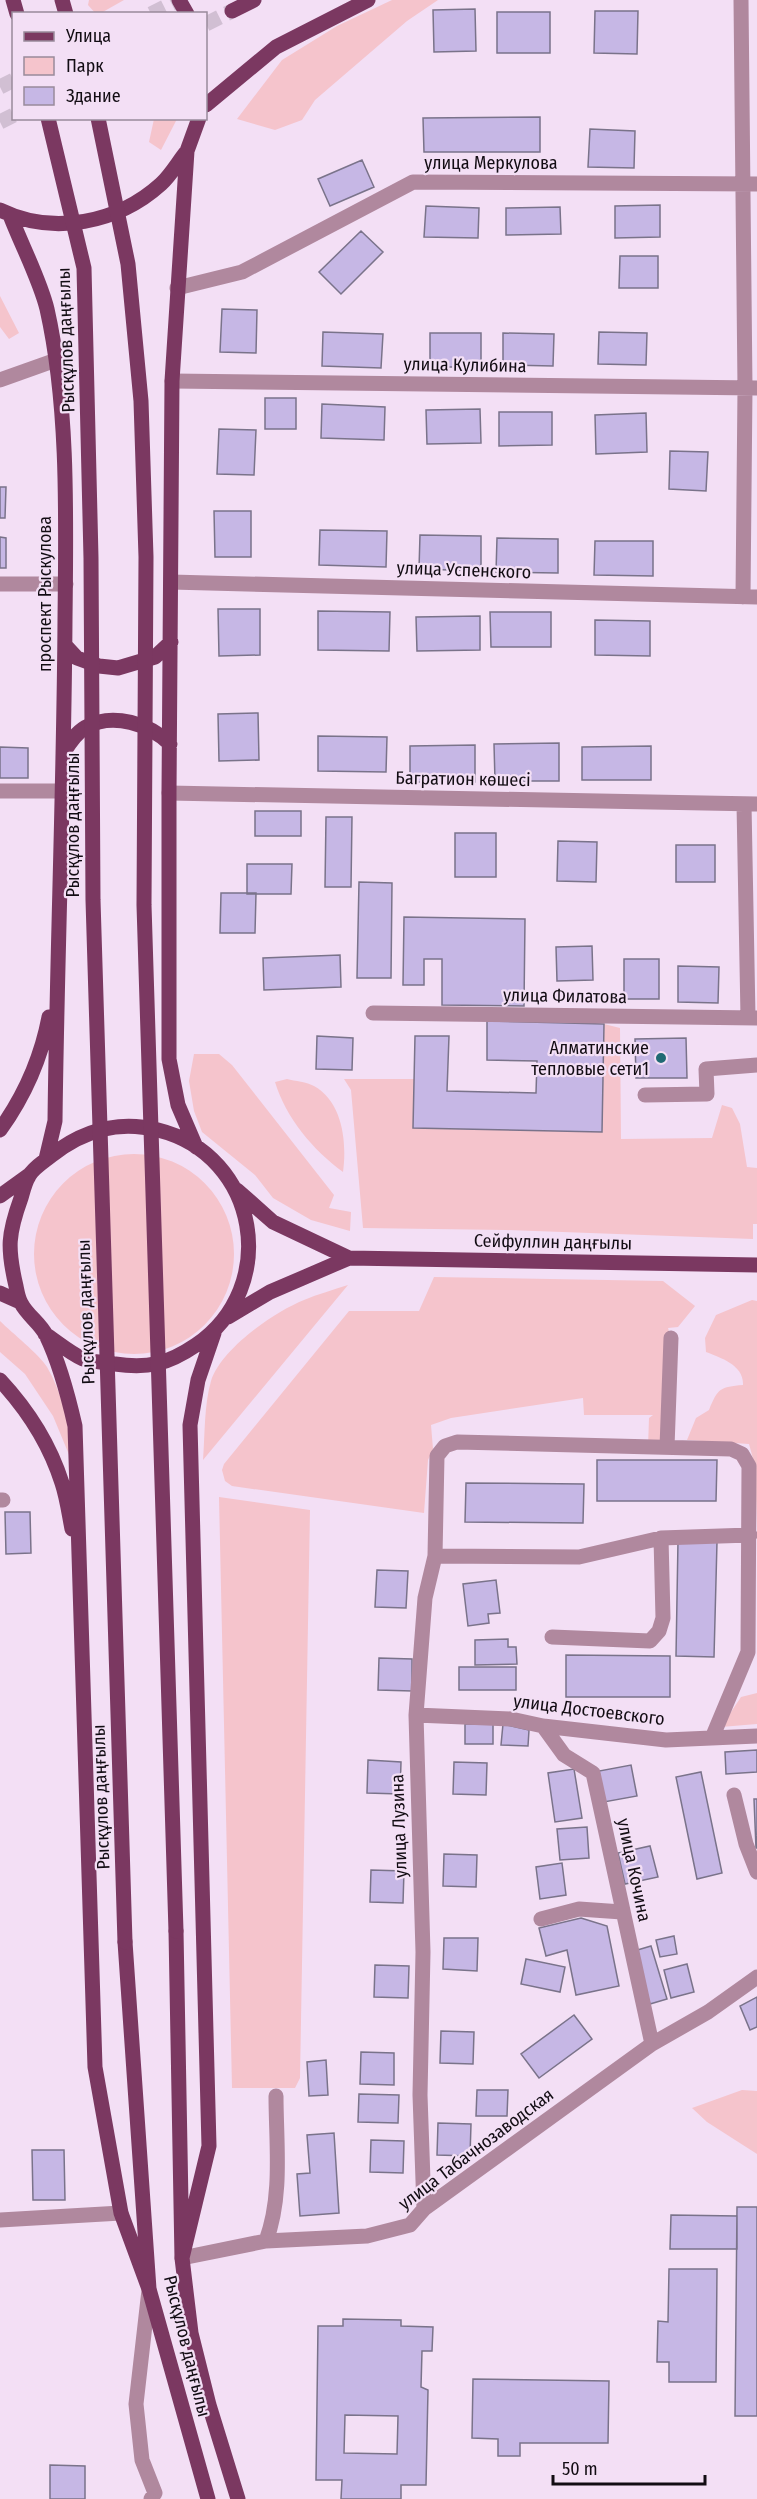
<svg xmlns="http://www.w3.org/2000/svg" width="757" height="2499" font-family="'Fira Sans Condensed',sans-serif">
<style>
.green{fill:#f5c4cc}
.building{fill:#c6b7e5;stroke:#7a738a;stroke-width:1.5;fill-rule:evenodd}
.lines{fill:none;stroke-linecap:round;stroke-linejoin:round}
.major-tunnel{stroke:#d1bfd3;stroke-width:15;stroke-dasharray:15 8;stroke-linecap:butt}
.minor{stroke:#b0889e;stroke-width:15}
.major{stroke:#7b3861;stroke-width:15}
.major-bridge{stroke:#7b3861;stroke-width:15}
.poi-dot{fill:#206a74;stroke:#f3dff5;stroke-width:2}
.labels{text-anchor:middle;stroke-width:4.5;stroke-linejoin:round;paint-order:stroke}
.street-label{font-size:18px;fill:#120c13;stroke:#f3dff5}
.poi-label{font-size:18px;fill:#120c13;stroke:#f3dff5;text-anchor:end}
</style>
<rect width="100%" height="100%" fill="#f3dff5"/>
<path class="green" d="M89,0H124L101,13L96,14L88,5Z
M392,0H438L407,21L315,100L302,120L275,130L237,119L282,60L337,26Z
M154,119H177L161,150L149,142Z
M0,296L19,333L9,339L0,327Z
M604,1024L620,1028L621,1139L712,1138L722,1105L732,1108L740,1124L747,1167L757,1168V1224H753V1239L505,1230L363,1228L351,1090L344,1079H414L413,1128L601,1132Z
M194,1054H219L232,1065L334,1195L329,1208L351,1212L350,1231L311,1220L273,1198L255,1175L202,1132L194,1111L189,1081Z
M287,1079C295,1081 307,1082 314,1086C343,1102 347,1143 343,1172C313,1150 286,1118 275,1082Z
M34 1254a100 100 0 1 1 200 0a100 100 0 1 1-200 0Z
M434,1277L663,1281L695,1306L678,1327L668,1328L671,1338L667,1447H648L649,1418L653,1415H584L583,1398L451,1418L431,1425L433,1449L428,1460L424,1513L232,1486L225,1481L222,1470L224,1464L349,1311H419Z
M348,1285L203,1460C205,1435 204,1405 211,1381C221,1349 274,1312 304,1300C318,1294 333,1290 348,1285Z
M752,1300L757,1301V1527L755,1466L749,1444L687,1440L696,1418L709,1410C718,1388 720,1387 743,1385C744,1365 721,1358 706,1352L705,1338L716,1315Z
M0,1321C12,1333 39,1354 47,1367C62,1393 71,1427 70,1457L53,1416L25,1374L0,1352Z
M219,1497L310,1510L300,2078L295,2088H232Z
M757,1693V1724L721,1727L741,1697Z
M742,2090L757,2091V2154L707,2122L692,2108Z"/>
<path class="building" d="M475,9L476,51L434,52L433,10Z
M595,11H638L637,54L594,53Z
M497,12H550V53H497Z
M540,117V152H424L423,118Z
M590,129L635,131L634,168L588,167Z
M362,160L374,187L330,206L318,179Z
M660,205V237L615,238V206Z
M426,206L479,208L478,238L424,237Z
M560,207L561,234L506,235V208Z
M361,231L383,252L341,294L319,272Z
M620,256H658V288H619Z
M222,309L257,310L256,353L220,352Z
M323,332L383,334L381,368L322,366Z
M599,332L647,333L646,365L598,364Z
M430,333H481V367H430Z
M503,333L554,334L553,366L503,365Z
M265,398H296V429H265Z
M322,404L385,407L384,440L321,438Z
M480,409L481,443L427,444L426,410Z
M499,412H552V445L499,446Z
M646,413L647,452L596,454L595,415Z
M219,429L256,430L254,475L217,474Z
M670,451L708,452L706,491L669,489Z
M0,487H6L5,518H0Z
M214,511H251V557H215Z
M320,530L387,531L386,567L319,565Z
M420,535L481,536V571L419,569Z
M0,537L6,538V568H0Z
M497,538L558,539V573L496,572Z
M595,541H653V576L594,575Z
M218,609H260V655L219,656Z
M318,611L390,612L389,651L318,650Z
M490,612H551V647H491Z
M480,616V650L417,651L416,617Z
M595,620L650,621V656L595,655Z
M258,713L259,760L219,761L218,714Z
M318,736L387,737L386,772L318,771Z
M559,743V781H495L494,744Z
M475,745V782H410V746Z
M651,746V780H582V747Z
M0,747L28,748V778H0Z
M255,811H301V836H255Z
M326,817H352L351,887H325Z
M455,833H496V877H455Z
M558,841L597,842L596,882L557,881Z
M676,845H715V882H676Z
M247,864H292L291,894H247Z
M359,882L392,883L391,978H357Z
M221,893H256L255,933H220Z
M404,917L525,919L524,1006L442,1005V959H424V985H403Z
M592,946L593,980L557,981L556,947Z
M340,955L341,987L264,990L263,958Z
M624,959H659V999H624Z
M678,966L719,967L718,1003L678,1002Z
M487,1021L604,1024L602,1132L413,1128L415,1036H449L447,1091L536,1093L537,1061L487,1060Z
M317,1036L353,1038L352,1070L316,1069Z
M686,1038L687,1078H636L635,1039Z
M597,1460H717L716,1501H597Z
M466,1483L584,1484L583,1523L465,1522Z
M5,1512H30L31,1553L6,1554Z
M678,1541L717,1542L714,1657L676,1656Z
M377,1570L408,1571L406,1608L375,1607Z
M496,1580L500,1613L488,1614L489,1623L468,1626L463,1584Z
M508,1639V1647H516L517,1664L475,1665V1640Z
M566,1655L670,1656V1697H566Z
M379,1658L412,1659V1691L378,1690Z
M459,1667H516V1690H459Z
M465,1724H493V1744H465Z
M503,1724L529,1730L528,1746L501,1745Z
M757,1750V1772L726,1774L725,1752Z
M368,1760L401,1762L400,1794L367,1793Z
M454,1762L487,1763L486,1795L453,1794Z
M631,1765L637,1796L604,1802L599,1771Z
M574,1769L582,1818L555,1822L548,1773Z
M701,1772L722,1873L697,1879L676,1777Z
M754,1799H757V1848H756Z
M587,1827L589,1858L560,1860L557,1829Z
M650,1846L658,1877L625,1884L618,1853Z
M444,1854L477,1855L476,1887L443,1886Z
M562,1863L566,1895L540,1899L536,1867Z
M371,1870L404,1871L403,1903L370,1902Z
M581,1918L607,1926L619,1986L576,1995L567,1950L546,1956L539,1928Z
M674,1936L677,1954L660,1957L656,1940Z
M444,1938H478L477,1971L443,1969Z
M651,1946L667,1999L650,2004L634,1951Z
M526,1959L565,1967L560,1992L521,1984Z
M687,1964L694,1992L671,1998L664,1970Z
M375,1965L409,1966L408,1998L374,1997Z
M757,1997V2027L750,2030L740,2006Z
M574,2015L592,2039L539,2078L521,2054Z
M441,2031L474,2032L473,2064L440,2063Z
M361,2052L394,2053V2085L360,2084Z
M326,2060L328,2095L309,2096L307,2062Z
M477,2090H508L507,2116H476Z
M359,2094L399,2095L398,2123L358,2122Z
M438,2123L471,2124L470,2156L437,2155Z
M334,2133L339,2213L300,2216L297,2174L310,2173L307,2135Z
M371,2140L404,2141L403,2173L370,2172Z
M32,2150H64L65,2200H33Z
M737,2207H757V2416H735Z
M671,2215L737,2216V2249H670Z
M669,2269H717L716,2382H669V2362H657L658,2321L668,2322Z
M343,2319L401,2320V2326L433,2327L432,2351H422L421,2387L428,2390L426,2485H401V2499H341L342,2480H316L318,2326H343ZM345,2415L398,2416L397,2454L344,2453Z
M473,2379L609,2381L608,2443H520V2456H498V2439L472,2438Z
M50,2465L85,2466V2499H50Z"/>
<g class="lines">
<path class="major-tunnel" d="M151,14L179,0
M206,24L232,11
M0,87L14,80
M0,122L14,115"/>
<path class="minor" d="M741,0L745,388L743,597
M177,288L242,272L413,182L757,184
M0,380L56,360
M172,381L757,388
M171,582L757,597
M0,584H66
M0,791H62
M169,793L757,804
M744,804L748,1017
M373,1013L757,1018
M645,1095L707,1094L706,1069L757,1065
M667,1447L671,1338
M0,1500H3
M435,1556L579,1557L661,1538L750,1535
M552,1637L650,1641L659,1631L663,1618L661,1538
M416,1715L511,1719L543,1726L666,1740L757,1736
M543,1726L564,1755L593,1773L652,2044
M734,1795L746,1844L757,1872
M541,1919L579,1909L622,1912
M424,2209L420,2095L423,1952L416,1715L425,1598L435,1556L437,1456L445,1446L457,1442L731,1449L742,1454L749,1466L748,1652L712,1738
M0,2220L121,2213
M266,2241C283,2195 276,2143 276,2096
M182,2258L266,2241L367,2236L410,2225L424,2209L652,2044L708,2012L757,1977
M149,2290L136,2404L142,2460L155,2493L151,2499"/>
<path class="major" d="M13,0L17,14
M62,0L66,14
M179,0L187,14
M232,11L254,0
M206,105L276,47L368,0
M0,210C53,236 118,223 161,184C171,175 178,162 187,151
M10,215C21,244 40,280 47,309C69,407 66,520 65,620C64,787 57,954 55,1121L46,1159
M65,645L77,658L99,666L118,668L155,657L171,642
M64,752C70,742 76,733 86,727C113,712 150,724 170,744
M0,1130C25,1095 41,1059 49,1017
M196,1147L178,1105L169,1059V793L172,381L187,151L199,118
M237,1190L273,1222L349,1258
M0,1196L29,1175
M0,1293L20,1302
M228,1317L270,1292L349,1258L757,1265
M45,1334C57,1342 70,1353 83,1359C92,1362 105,1362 115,1364C148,1369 168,1364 196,1345C281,1287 259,1155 158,1130C118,1120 84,1130 52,1155C45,1161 33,1168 29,1176C25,1182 23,1191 21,1198C8,1234 7,1248 16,1286C17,1291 18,1298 21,1303C27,1315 40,1323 46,1335C60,1364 68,1395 75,1426L95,2067L121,2213L149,2289
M0,1380C27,1409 50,1445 62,1483C67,1498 69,1514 72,1529
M176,1931L182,2258L191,2333L209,2405L238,2499
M125,1942L149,2289L208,2499
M182,2258L209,2146L190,1425L198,1380L214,1333"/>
<path class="major-bridge" d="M48,118L84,268L91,558L93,900L125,1942
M98,118L128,264L141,401L146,557L144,905L176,1931"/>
</g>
<circle class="poi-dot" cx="661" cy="1058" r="6"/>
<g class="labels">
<g class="street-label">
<text x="491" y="169">улица Меркулова</text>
<text transform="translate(66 340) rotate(-92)" y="6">Рысқұлов даңғылы</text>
<text transform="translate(465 365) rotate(1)" y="6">улица Кулибина</text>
<text transform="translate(464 570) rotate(2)" y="6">улица Успенского</text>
<text transform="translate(45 594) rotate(-90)" y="6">проспект Рыскулова</text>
<text transform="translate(463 779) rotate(1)" y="6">Багратион көшесі</text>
<text transform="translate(73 825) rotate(-90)" y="6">Рысқұлов даңғылы</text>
<text transform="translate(565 996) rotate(1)" y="6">улица Филатова</text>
<text transform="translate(553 1242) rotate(1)" y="6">Сейфуллин даңғылы</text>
<text transform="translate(86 1312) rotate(-92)" y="6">Рысқұлов даңғылы</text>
<text transform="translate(589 1710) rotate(7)" y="6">улица Достоевского</text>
<text transform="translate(101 1797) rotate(-92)" y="6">Рысқұлов даңғылы</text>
<text transform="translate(399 1826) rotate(-92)" y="6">улица Лузина</text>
<text transform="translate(634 1870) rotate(78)" y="6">улица Кочина</text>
<text transform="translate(476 2149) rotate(-37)" y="6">улица Табачнозаводская</text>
<text transform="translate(187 2346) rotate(76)" y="6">Рысқұлов даңғылы</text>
</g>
<g class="poi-label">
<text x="649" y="1054">Алматинские<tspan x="649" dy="21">тепловые сети1</tspan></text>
</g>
</g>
<rect x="12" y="12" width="195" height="108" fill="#f3dff5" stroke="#998b9b" stroke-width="1.5"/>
<rect x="24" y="32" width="30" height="9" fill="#7b3861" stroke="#998b9b" stroke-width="1.5"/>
<text x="66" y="42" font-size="18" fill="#120c13">Улица</text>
<rect x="24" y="57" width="30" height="18" fill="#f5c4cc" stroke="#998b9b" stroke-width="1.5"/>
<text x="66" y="72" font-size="18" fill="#120c13">Парк</text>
<rect x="24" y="87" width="30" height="18" fill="#c6b7e5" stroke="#998b9b" stroke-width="1.5"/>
<text x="66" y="102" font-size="18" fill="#120c13">Здание</text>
<path d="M553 2475v9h152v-9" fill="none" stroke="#120c13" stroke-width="3"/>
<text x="562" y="2475" font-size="18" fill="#120c13" stroke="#f3dff5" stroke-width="4.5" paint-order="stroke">50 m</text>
</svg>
